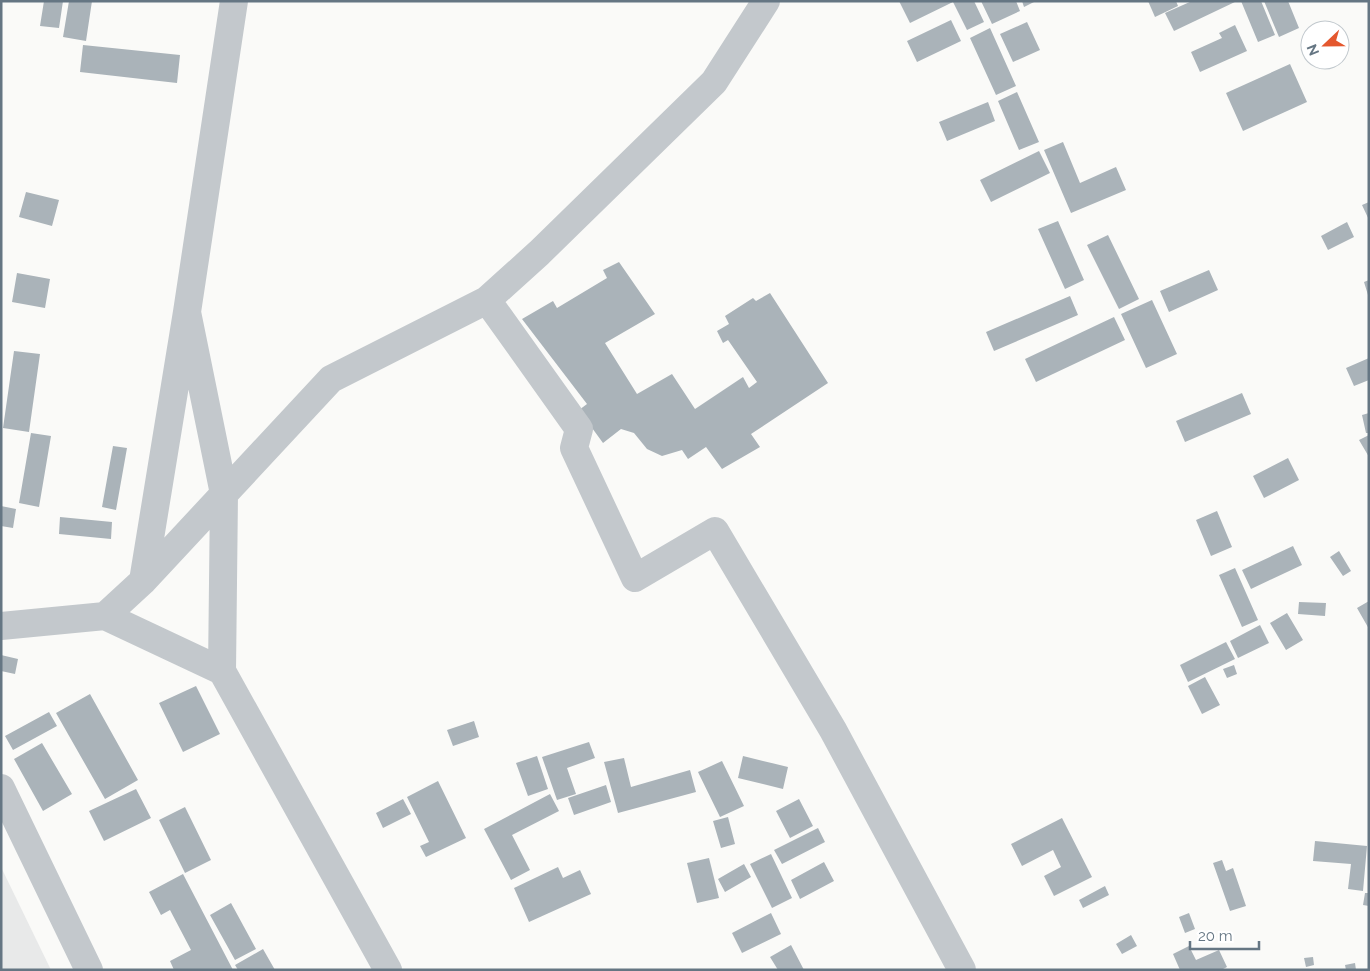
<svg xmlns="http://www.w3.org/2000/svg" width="1370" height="971" font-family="Raleway,sans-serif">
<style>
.built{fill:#e8e9e9}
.building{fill:#aab3b9}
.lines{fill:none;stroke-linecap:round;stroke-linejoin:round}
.minor{stroke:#c3c8cc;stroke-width:28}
</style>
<rect width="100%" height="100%" fill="#fafaf8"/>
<path class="built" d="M1,867L51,970H1Z"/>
<path class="building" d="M44,1H63L59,28L40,26Z
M69,1H92L86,41L63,37Z
M899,1H974L984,22L967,30L953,2L910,23Z
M981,1H1016L1020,11L992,24Z
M1022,1H1036L1024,7Z
M1148,1H1176L1178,6L1155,17Z
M1192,1H1237L1174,31L1165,13Z
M1241,1H1261L1275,35L1258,42Z
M1264,1H1288L1299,28L1279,37Z
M951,20L961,41L917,62L907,41Z
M1027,22L1040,50L1013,62L1000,34Z
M1235,25L1247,51L1200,72L1191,52L1222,38L1219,33Z
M990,28L1016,86L996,95L970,38Z
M83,45L180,55L177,83L80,72Z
M1290,64L1307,102L1243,131L1226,93Z
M1017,92L1039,142L1019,150L998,101Z
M988,102L995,121L947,141L939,122Z
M1063,142L1080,183L1116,167L1126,190L1071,213L1044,150Z
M1039,151L1050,173L991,202L980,180Z
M26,192L59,200L52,226L19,217Z
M1369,202V220L1362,205Z
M1058,221L1084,280L1065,289L1038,229Z
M1347,222L1354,237L1328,250L1321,236Z
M1108,235L1139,299L1119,309L1087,245Z
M619,262L655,314L605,343L637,394L672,374L695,409L743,377L749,388L757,382L728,340L723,343L717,331L729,324L725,316L753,298L756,301L770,293L828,383L751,434L760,447L722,469L706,447L688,459L682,450L662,456L647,449L634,433L621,429L603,443L579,410L587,404L522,319L553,301L557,308L607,278L603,270Z
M1209,270L1218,290L1169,312L1160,291Z
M17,273L50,279L45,308L12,302Z
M1369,280V295H1368L1364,282Z
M1070,296L1078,315L994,351L986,332Z
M1152,300L1177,354L1146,368L1121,314Z
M1114,317L1125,340L1036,382L1025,359Z
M14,351L40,354L29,432L3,428Z
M1369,358V380L1354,386L1346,368Z
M1242,393L1251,414L1185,442L1176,421Z
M1369,413V433H1366L1362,415Z
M31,433L51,436L39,507L19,503Z
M1369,435V457L1359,440Z
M113,446L127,448L116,510L102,507Z
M1288,458L1299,480L1264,498L1253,476Z
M1,506L16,509L13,528L1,526Z
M1217,511L1232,547L1211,556L1196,520Z
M60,517L112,522L111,539L59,534Z
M1293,546L1302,565L1251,589L1242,570Z
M1339,551L1351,571L1343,576L1330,557Z
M1235,568L1258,620L1242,627L1219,575Z
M1369,601V629L1357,608Z
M1299,602L1326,603L1325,616L1298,614Z
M1287,613L1303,640L1286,650L1270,623Z
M1260,625L1269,643L1238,658L1230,641Z
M1226,642L1235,659L1188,682L1180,665Z
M1,655L18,659L15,674L1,671Z
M1234,665L1237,674L1227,678L1223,669Z
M1205,677L1220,705L1202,714L1188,686Z
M196,686L220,734L183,752L159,703Z
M90,694L138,780L105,799L56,713Z
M49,712L57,726L13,750L5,736Z
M474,721L479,737L453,746L447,730Z
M589,742L595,758L567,768L576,794L557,800L542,757Z
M42,743L72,794L43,811L14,759Z
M537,756L548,789L528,796L516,763Z
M743,756L788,767L783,789L738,778Z
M624,758L631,787L690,770L696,792L618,813L604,762Z
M722,761L744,806L720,817L698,772Z
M438,781L466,838L426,857L420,846L429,842L407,797Z
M606,785L611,802L574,815L568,798Z
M136,789L151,818L104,841L89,811Z
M550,794L559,811L512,835L530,870L511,880L484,829Z
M403,799L411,814L383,828L376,813Z
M799,799L813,826L790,838L776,811Z
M185,807L211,860L185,873L159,820Z
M728,817L735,844L721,848L713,821Z
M1062,818L1092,877L1054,896L1044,876L1061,867L1053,850L1022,866L1011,844Z
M818,828L825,842L782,864L774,850Z
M1315,841L1367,846L1363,891L1348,889L1351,864L1313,861Z
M771,854L792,898L772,908L750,864Z
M709,858L719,898L697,903L687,863Z
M1222,860L1226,871L1233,868L1246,906L1230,911L1213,863Z
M824,862L834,881L800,899L791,880Z
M744,864L751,877L725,892L718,879Z
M558,867L563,878L580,870L591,894L529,922L514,888Z
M183,874L233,970H174L170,961L191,950L170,910L161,915L149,892Z
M1105,886L1109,895L1083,908L1079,900Z
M1365,893H1369V906L1363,905Z
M231,903L256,949L235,960L210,915Z
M771,913L781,934L742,953L732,933Z
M1189,913L1195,929L1185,933L1179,917Z
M1131,935L1137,946L1122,954L1116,944Z
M791,945L804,970H778L770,957Z
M1189,946L1196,960L1219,950L1227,967L1221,970H1180L1173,954Z
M263,949L275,970H238L235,965Z
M1313,957L1314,965L1306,967L1304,958Z
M1355,963L1356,970H1346L1345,965Z"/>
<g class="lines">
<path class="minor" d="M487,300L579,429L574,448L635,578L715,531L833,730L962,970
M187,312L224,494L222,671L388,970
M143,581L187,312L234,1
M105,616L143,581L331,379L487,300L539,253L714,82L766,1
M1,626L105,616L222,671
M1,788L89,970"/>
</g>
<rect width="1370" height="971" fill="none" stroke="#657683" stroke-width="5"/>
<g transform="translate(1325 45) rotate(248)"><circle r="24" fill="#ffffff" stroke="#c1c8cd"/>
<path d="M0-4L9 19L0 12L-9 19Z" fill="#e4572e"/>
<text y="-8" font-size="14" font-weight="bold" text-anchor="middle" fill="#657683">N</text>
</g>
<path d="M1190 941v8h69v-8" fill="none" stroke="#657683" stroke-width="2.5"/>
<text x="1198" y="941" font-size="15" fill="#657683" stroke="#ffffff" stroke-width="4" paint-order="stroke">20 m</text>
</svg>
